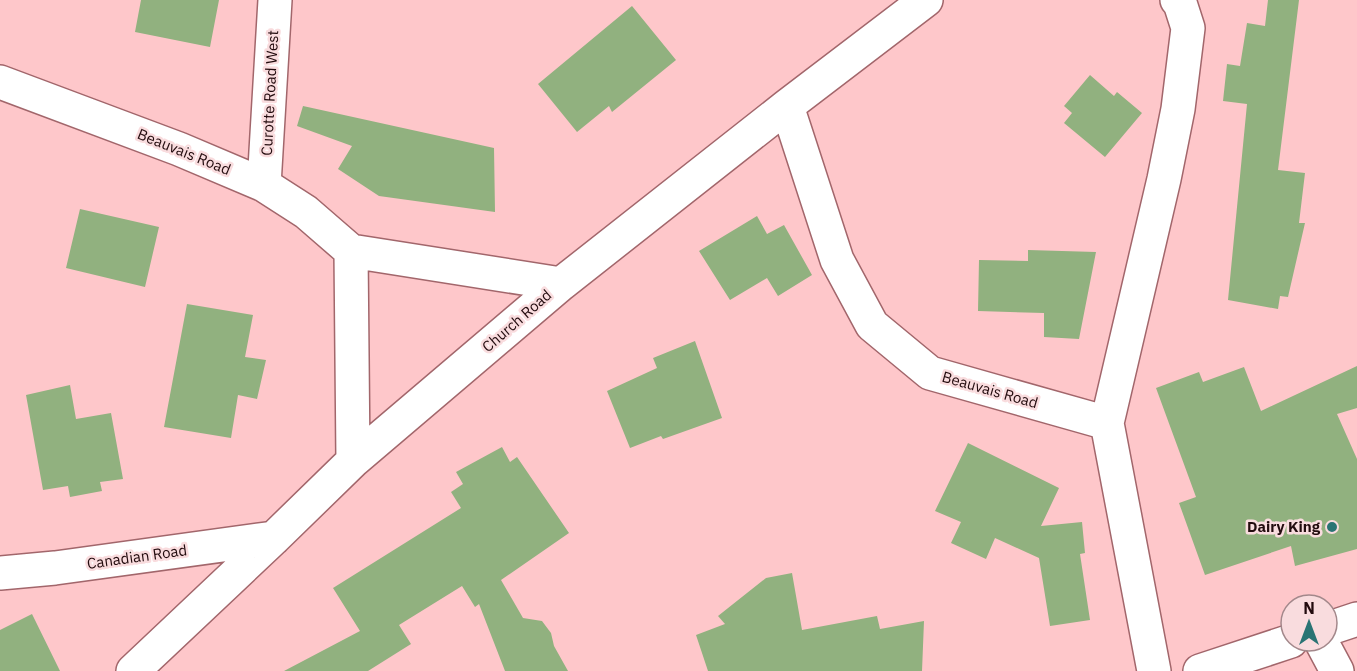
<svg xmlns="http://www.w3.org/2000/svg" width="1357" height="671" font-family="'IBM Plex Sans',sans-serif">
<style>
.building{fill:#91b17f}
.lines{fill:none;stroke-linecap:round;stroke-linejoin:round}
.minor-casing{stroke:#a2666b;stroke-width:36}
.minor{stroke:#fff;stroke-width:33}
.poi-dot{fill:#2a7474;stroke:#f9dcde;stroke-width:2}
.labels{text-anchor:middle;stroke-width:5;stroke-linejoin:round;paint-order:stroke}
.street-label{font-size:15px;fill:#220b0e;stroke:#f9dcde}
.poi-label{font-size:15px;font-weight:bold;fill:#220b0e;stroke:#f9dcde;text-anchor:end}
</style>
<rect width="100%" height="100%" fill="#fec7ca"/>
<path class="building" d="M141,0H219L210,47L135,32Z
M1268,0H1299L1278,170L1305,173L1299,223H1305L1288,297L1280,296L1278,309L1228,300L1247,104L1223,101L1227,64L1240,66L1247,23L1265,26Z
M632,6L676,60L612,112L609,106L577,132L538,84Z
M1090,75L1114,96L1117,92L1142,113L1105,157L1064,123L1072,113L1064,106Z
M303,106L494,148L495,212L379,196L338,169L352,146L297,126Z
M80,209L159,227L145,287L66,268Z
M757,216L767,234L784,225L812,275L778,296L767,278L730,300L699,251Z
M1028,250L1096,252L1079,339L1044,337V313L978,311L979,260L1028,261Z
M187,304L253,315L245,357L266,360L257,399L238,395L231,438L164,427Z
M695,341L722,418L663,439L661,436L630,448L607,391L657,368L653,358Z
M1357,366V408L1337,414L1357,459V549L1295,566L1291,546L1205,575L1179,503L1196,497L1156,388L1199,372L1203,382L1244,367L1261,411Z
M70,385L76,419L111,413L123,479L100,482L102,491L70,497L68,486L43,490L26,395Z
M968,443L1059,488L1041,526L1082,522L1085,553L1080,554L1090,620L1050,626L1039,558L995,538L986,559L951,543L961,522L935,511Z
M502,447L510,462L517,457L569,533L501,580L523,618L542,621L551,633L554,646L568,671H505L479,604L475,607L462,586L399,625L411,644L368,671H284L360,631L333,588L461,508L451,492L463,484L456,472Z
M792,573L802,630L877,616L880,629L924,621L922,671H708L696,635L725,624L718,616L766,578Z
M32,614L60,671H0V630Z"/>
<g class="lines">
<defs>
<path id="minor" d="M0,82L179,149L264,185L306,212L351,251L353,461
M787,106L837,260L872,325L930,373L1107,423
M264,185L275,0
M351,251L561,284
M0,573L55,568L274,538
M1327,629L1357,619
M1321,641L1337,671
M133,671L274,538L353,461L561,284L787,106L926,0
M1154,671L1107,423L1164,179L1178,109L1188,28L1180,3L1177,0
M1200,671L1291,641"/>
</defs>
<use href="#minor" class="minor-casing"/>
<use href="#minor" class="minor"/>
</g>
<circle class="poi-dot" cx="1332" cy="527" r="6"/>
<g class="labels">
<g class="street-label">
<text transform="translate(270 93) rotate(-87)" y="5">Curotte Road West</text>
<text transform="translate(184 152) rotate(22)" y="5">Beauvais Road</text>
<text transform="translate(517 321) rotate(-41)" y="5">Church Road</text>
<text transform="translate(990 390) rotate(16)" y="5">Beauvais Road</text>
<text transform="translate(137 557) rotate(-8)" y="5">Canadian Road</text>
</g>
<g class="poi-label">
<text x="1320" y="532">Dairy King</text>
</g>
</g>
<g transform="translate(1309 623)"><circle r="28" fill="#f9dcde" stroke="#a3888b" stroke-width="1.5"/>
<path d="M0-4.5L10 22L0 15L-10 22Z" fill="#2a7474"/>
<text y="-9" font-size="16" font-weight="bold" text-anchor="middle" fill="#220b0e">N</text>
</g>
</svg>
